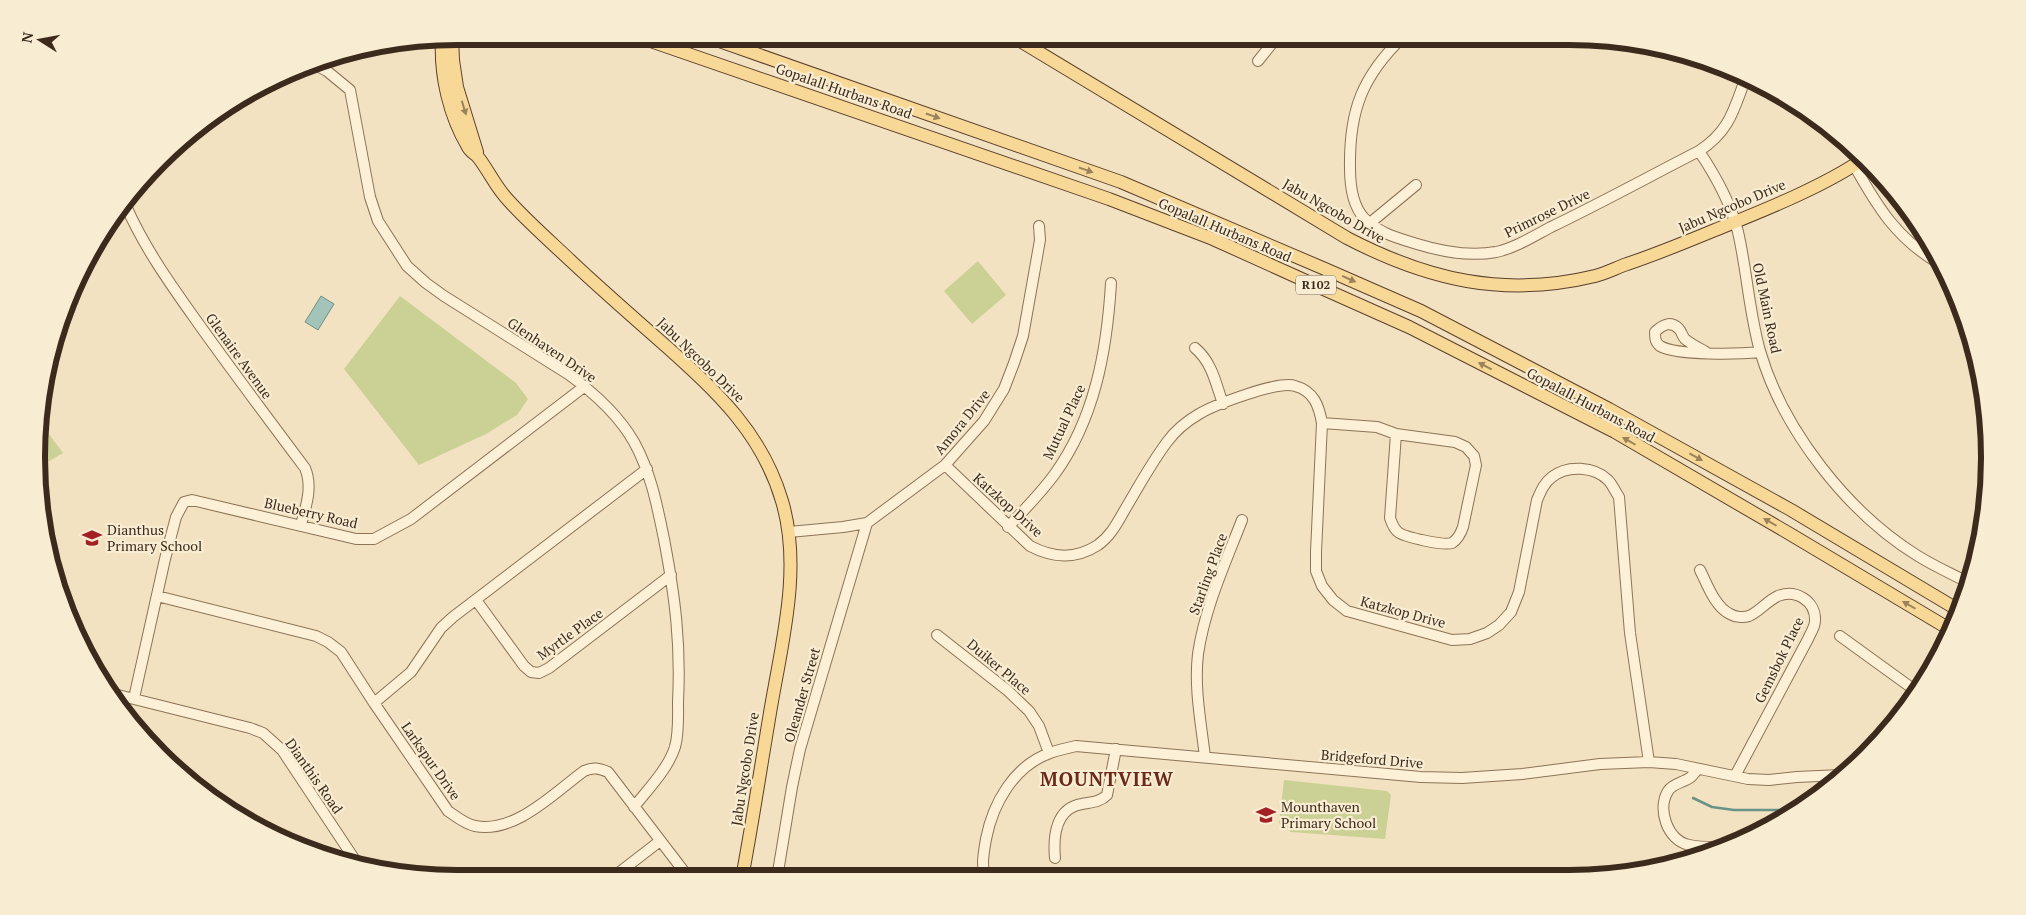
<svg xmlns="http://www.w3.org/2000/svg" width="2026" height="915" font-family="'PT Serif',serif">
<style>
.green{fill:#cbd194}
.water{fill:#a4c4ba;stroke:#6a9388}
.lines{fill:none;stroke-linecap:round;stroke-linejoin:round}
.stream{stroke:#6a9388;stroke-width:2.5}
.minor-casing{stroke:#8d7357;stroke-width:12}
.major-casing{stroke:#5b412c;stroke-width:14}
.minor{stroke:#fcf0d6;stroke-width:10}
.major{stroke:#f8d896;stroke-width:12}
.oneway{fill:#9a825a}
.labels{text-anchor:middle;stroke-width:4.5;stroke-linejoin:round;paint-order:stroke}
.shield{fill:#f8edd2;stroke:#746553;stroke-width:1}
.shield-label{font-size:12px;font-weight:bold;fill:#3c2b1d}
.street-label{font-size:14px;fill:#3c2b1d;stroke:#f8edd2}
.poi-label{font-size:14px;fill:#3c2b1d;stroke:#f8edd2;text-anchor:start}
.district-label{font-size:19px;font-weight:bold;letter-spacing:1px;fill:#6c2818;stroke:#f8edd2}
.rim{fill:none;stroke:#3c2b1d;stroke-width:6}
</style>
<rect width="100%" height="100%" fill="#f2e2c1"/>
<path class="green" d="M978,261L1006,295L972,324L944,291Z
M400,296L516,383L528,399L517,415L486,434L419,465L344,369Z
M43,426L63,453L41,466Z
M1284,780L1387,791L1391,795L1385,839L1291,832L1279,823Z"/>
<path class="water" d="M321,296L334,304L318,330L305,322Z"/>
<g class="lines">
<path class="stream" d="M1693,798L1712,807L1734,810H1780L1802,797L1814,798"/>
<defs>
<path id="minor" d="M1404,36C1362,76 1349,111 1350,168C1350,185 1352,205 1364,218C1378,233 1398,238 1417,244C1443,252 1469,257 1496,252C1515,248 1534,236 1551,227C1601,203 1650,176 1699,151C1730,131 1734,109 1746,77
M1258,61L1278,36
M312,63L327,71L350,90L370,197L378,221L407,266L426,283L444,296L568,374C593,392 618,414 634,442C651,473 657,505 664,539C675,597 681,643 678,702C678,716 679,733 675,747C668,769 648,789 634,807
M1699,151C1715,175 1731,203 1738,232C1747,271 1749,312 1760,351C1783,430 1848,513 1918,556C1934,566 1952,574 1969,583
M1854,165C1878,208 1897,239 1940,264
M126,206C145,249 171,285 198,323C233,372 269,420 305,468C313,487 306,506 301,525
M1370,223L1416,185
M1195,348C1212,362 1216,384 1223,404
M1706,352C1699,348 1691,344 1685,339C1682,336 1682,332 1679,329C1671,320 1662,325 1655,332C1655,338 1655,342 1660,346C1677,356 1740,354 1760,352
M1322,423L1377,427L1396,434L1455,442L1466,447L1474,456L1476,465L1463,527C1461,533 1458,539 1452,543C1444,546 1404,537 1398,532C1393,528 1392,523 1390,518L1396,434
M945,465L1030,546C1053,558 1075,560 1098,545C1112,535 1118,521 1127,506C1140,484 1152,462 1167,442C1175,431 1187,421 1199,414C1214,405 1279,380 1295,386C1314,391 1319,406 1322,423L1316,552V571L1322,586L1333,600L1347,611L1452,640L1470,639L1487,633L1499,625L1511,612L1519,592L1537,500C1541,491 1544,483 1552,477C1567,465 1594,466 1608,480C1612,484 1615,491 1619,497L1630,633L1649,762
M1008,527C1024,510 1040,494 1054,475C1095,419 1107,350 1111,283
M789,532L843,527L867,523L945,465L984,421L1004,389L1014,363L1023,336L1040,240L1039,226
M1700,570C1707,584 1715,607 1730,614C1735,617 1743,618 1749,616C1759,612 1767,601 1778,596C1796,589 1816,601 1815,621C1815,627 1810,634 1808,639L1735,776
M157,596L316,636L328,642L341,652L374,703L448,811C457,817 465,824 475,826C515,834 554,793 584,771C593,767 599,768 608,772L689,878
M476,600L524,666L531,672L539,673L549,668L671,575
M937,635L1007,690L1029,711L1039,726L1049,753
M1840,636L1916,691
M114,694L250,728L263,733L282,750L359,866
M134,698L165,559L176,517L184,502L192,500L356,539H374L411,519L585,386
M374,703L411,672L441,628L453,617L647,469
M1205,757C1201,723 1194,688 1198,654C1205,607 1225,564 1242,520
M1698,769C1696,771 1693,775 1691,777C1683,783 1673,783 1668,791C1657,809 1667,840 1689,845C1701,848 1715,847 1727,847
M1055,858C1053,836 1056,808 1082,804C1092,802 1100,802 1107,795L1116,749
M985,877C981,865 984,851 986,839C993,803 1014,766 1050,753C1058,750 1067,748 1076,746L1421,777L1462,778L1522,774L1600,764L1649,762L1676,764L1748,779L1769,780L1797,777L1841,775
M612,878L660,841
M777,878L792,787L800,749L867,523"/>
<path id="major" d="M636,36L1109,199L1213,239L1317,286L1409,327L1615,432L1790,534L1951,630
M705,36L1121,182L1325,269L1421,311L1609,409L1791,510L1960,611
M1012,36L1347,238C1428,280 1504,298 1595,276C1606,273 1616,268 1627,264C1657,254 1686,242 1715,230C1762,211 1823,187 1865,158
M452,37L453,60L457,87L477,152
M442,39C440,75 449,115 468,147C470,151 474,153 478,157C489,171 496,188 509,201C528,222 551,242 572,262C603,291 635,319 667,347C717,392 762,433 782,501C803,571 780,649 769,719C760,772 752,825 742,878"/>
</defs>
<use href="#minor" class="minor-casing"/>
<use href="#major" class="major-casing"/>
<use href="#minor" class="minor"/>
<use href="#major" class="major"/>
</g>
<defs><path id="oneway-solid" d="M-6-.8H1V-3.2L6.5 0L1 3.2V.8H-6Z" transform="scale(1.25)"/></defs>
<g class="oneway">
<use href="#oneway-solid" transform="translate(464 108) rotate(73)"/>
<use href="#oneway-solid" transform="translate(933 116) rotate(19)"/>
<use href="#oneway-solid" transform="translate(1086 170) rotate(19)"/>
<use href="#oneway-solid" transform="translate(1349 279) rotate(24)"/>
<use href="#oneway-solid" transform="translate(1485 366) rotate(-153)"/>
<use href="#oneway-solid" transform="translate(1629 441) rotate(-150)"/>
<use href="#oneway-solid" transform="translate(1696 457) rotate(29)"/>
<use href="#oneway-solid" transform="translate(1770 522) rotate(-150)"/>
<use href="#oneway-solid" transform="translate(1909 605) rotate(-150)"/>
</g>
<defs>
<symbol id="school-bare" viewBox="-9 -9 18 18"><path d="M0-5L7-2L0 1L-7-2ZM-4 1L0 2.5L4 1V4Q0 6-4 4Z" fill="#a22125" stroke="#f8edd2" stroke-width="2.5" paint-order="stroke"/></symbol>
</defs>
<g fill-rule="evenodd">
<use href="#school-bare" x="78" y="524" width="28" height="28"/>
<use href="#school-bare" x="1252" y="801" width="28" height="28"/>
</g>
<g class="labels">
<rect class="shield" x="1296" y="275.5" width="40" height="19" rx="4"/>
<g class="shield-label">
<text x="1316" y="289">R102</text>
</g>
<g class="street-label">
<text transform="translate(844 91) rotate(19)" y="5">Gopalall Hurbans Road</text>
<text transform="translate(1732 206) rotate(-23)" y="5">Jabu Ngcobo Drive</text>
<text transform="translate(1334 211) rotate(30)" y="5">Jabu Ngcobo Drive</text>
<text transform="translate(1547 213) rotate(-26)" y="5">Primrose Drive</text>
<text transform="translate(1225 230) rotate(23)" y="5">Gopalall Hurbans Road</text>
<text transform="translate(1767 308) rotate(78)" y="5">Old Main Road</text>
<text transform="translate(552 350) rotate(34)" y="5">Glenhaven Drive</text>
<text transform="translate(239 356) rotate(54)" y="5">Glenaire Avenue</text>
<text transform="translate(701 360) rotate(44)" y="5">Jabu Ngcobo Drive</text>
<text transform="translate(1591 405) rotate(28)" y="5">Gopalall Hurbans Road</text>
<text transform="translate(962 422) rotate(-51)" y="5">Amora Drive</text>
<text transform="translate(1064 422) rotate(-65)" y="5">Mutual Place</text>
<text transform="translate(1008 505) rotate(42)" y="5">Katzkop Drive</text>
<text transform="translate(311 513) rotate(13)" y="5">Blueberry Road</text>
<text transform="translate(1208 574) rotate(-70)" y="5">Starling Place</text>
<text transform="translate(1403 612) rotate(15)" y="5">Katzkop Drive</text>
<text transform="translate(570 634) rotate(-36)" y="5">Myrtle Place</text>
<text transform="translate(1779 660) rotate(-64)" y="5">Gemsbok Place</text>
<text transform="translate(999 667) rotate(40)" y="5">Duiker Place</text>
<text transform="translate(802 695) rotate(-74)" y="5">Oleander Street</text>
<text transform="translate(1372 759) rotate(5)" y="5">Bridgeford Drive</text>
<text transform="translate(431 761) rotate(55)" y="5">Larkspur Drive</text>
<text transform="translate(745 769) rotate(-81)" y="5">Jabu Ngcobo Drive</text>
<text transform="translate(314 776) rotate(55)" y="5">Dianthis Road</text>
</g>
<g class="poi-label">
<text x="107" y="535">Dianthus<tspan x="107" dy="16">Primary School</tspan></text>
<text x="1281" y="812">Mounthaven<tspan x="1281" dy="16">Primary School</tspan></text>
</g>
<g class="district-label">
<text x="1107" y="786">MOUNTVIEW</text>
</g>
</g>
<path d="M0 0H2026V915H0ZM457 45H1569A412 412 0 0 1 1981 457V458A412 412 0 0 1 1569 870H457A412 412 0 0 1 45 458V457A412 412 0 0 1 457 45Z" fill="#f8edd2" fill-rule="evenodd"/>
<path class="rim" d="M457 45H1569A412 412 0 0 1 1981 457V458A412 412 0 0 1 1569 870H457A412 412 0 0 1 45 458V457A412 412 0 0 1 457 45Z"/>
<g transform="translate(40 40) rotate(281)" stroke="#f8edd2" stroke-width="4" paint-order="stroke">
<path d="M0-4L9 19L0 12L-9 19Z" fill="#3c2b1d"/>
<text y="-8" font-size="14" font-weight="bold" text-anchor="middle" fill="#3c2b1d">N</text>
</g>
</svg>
